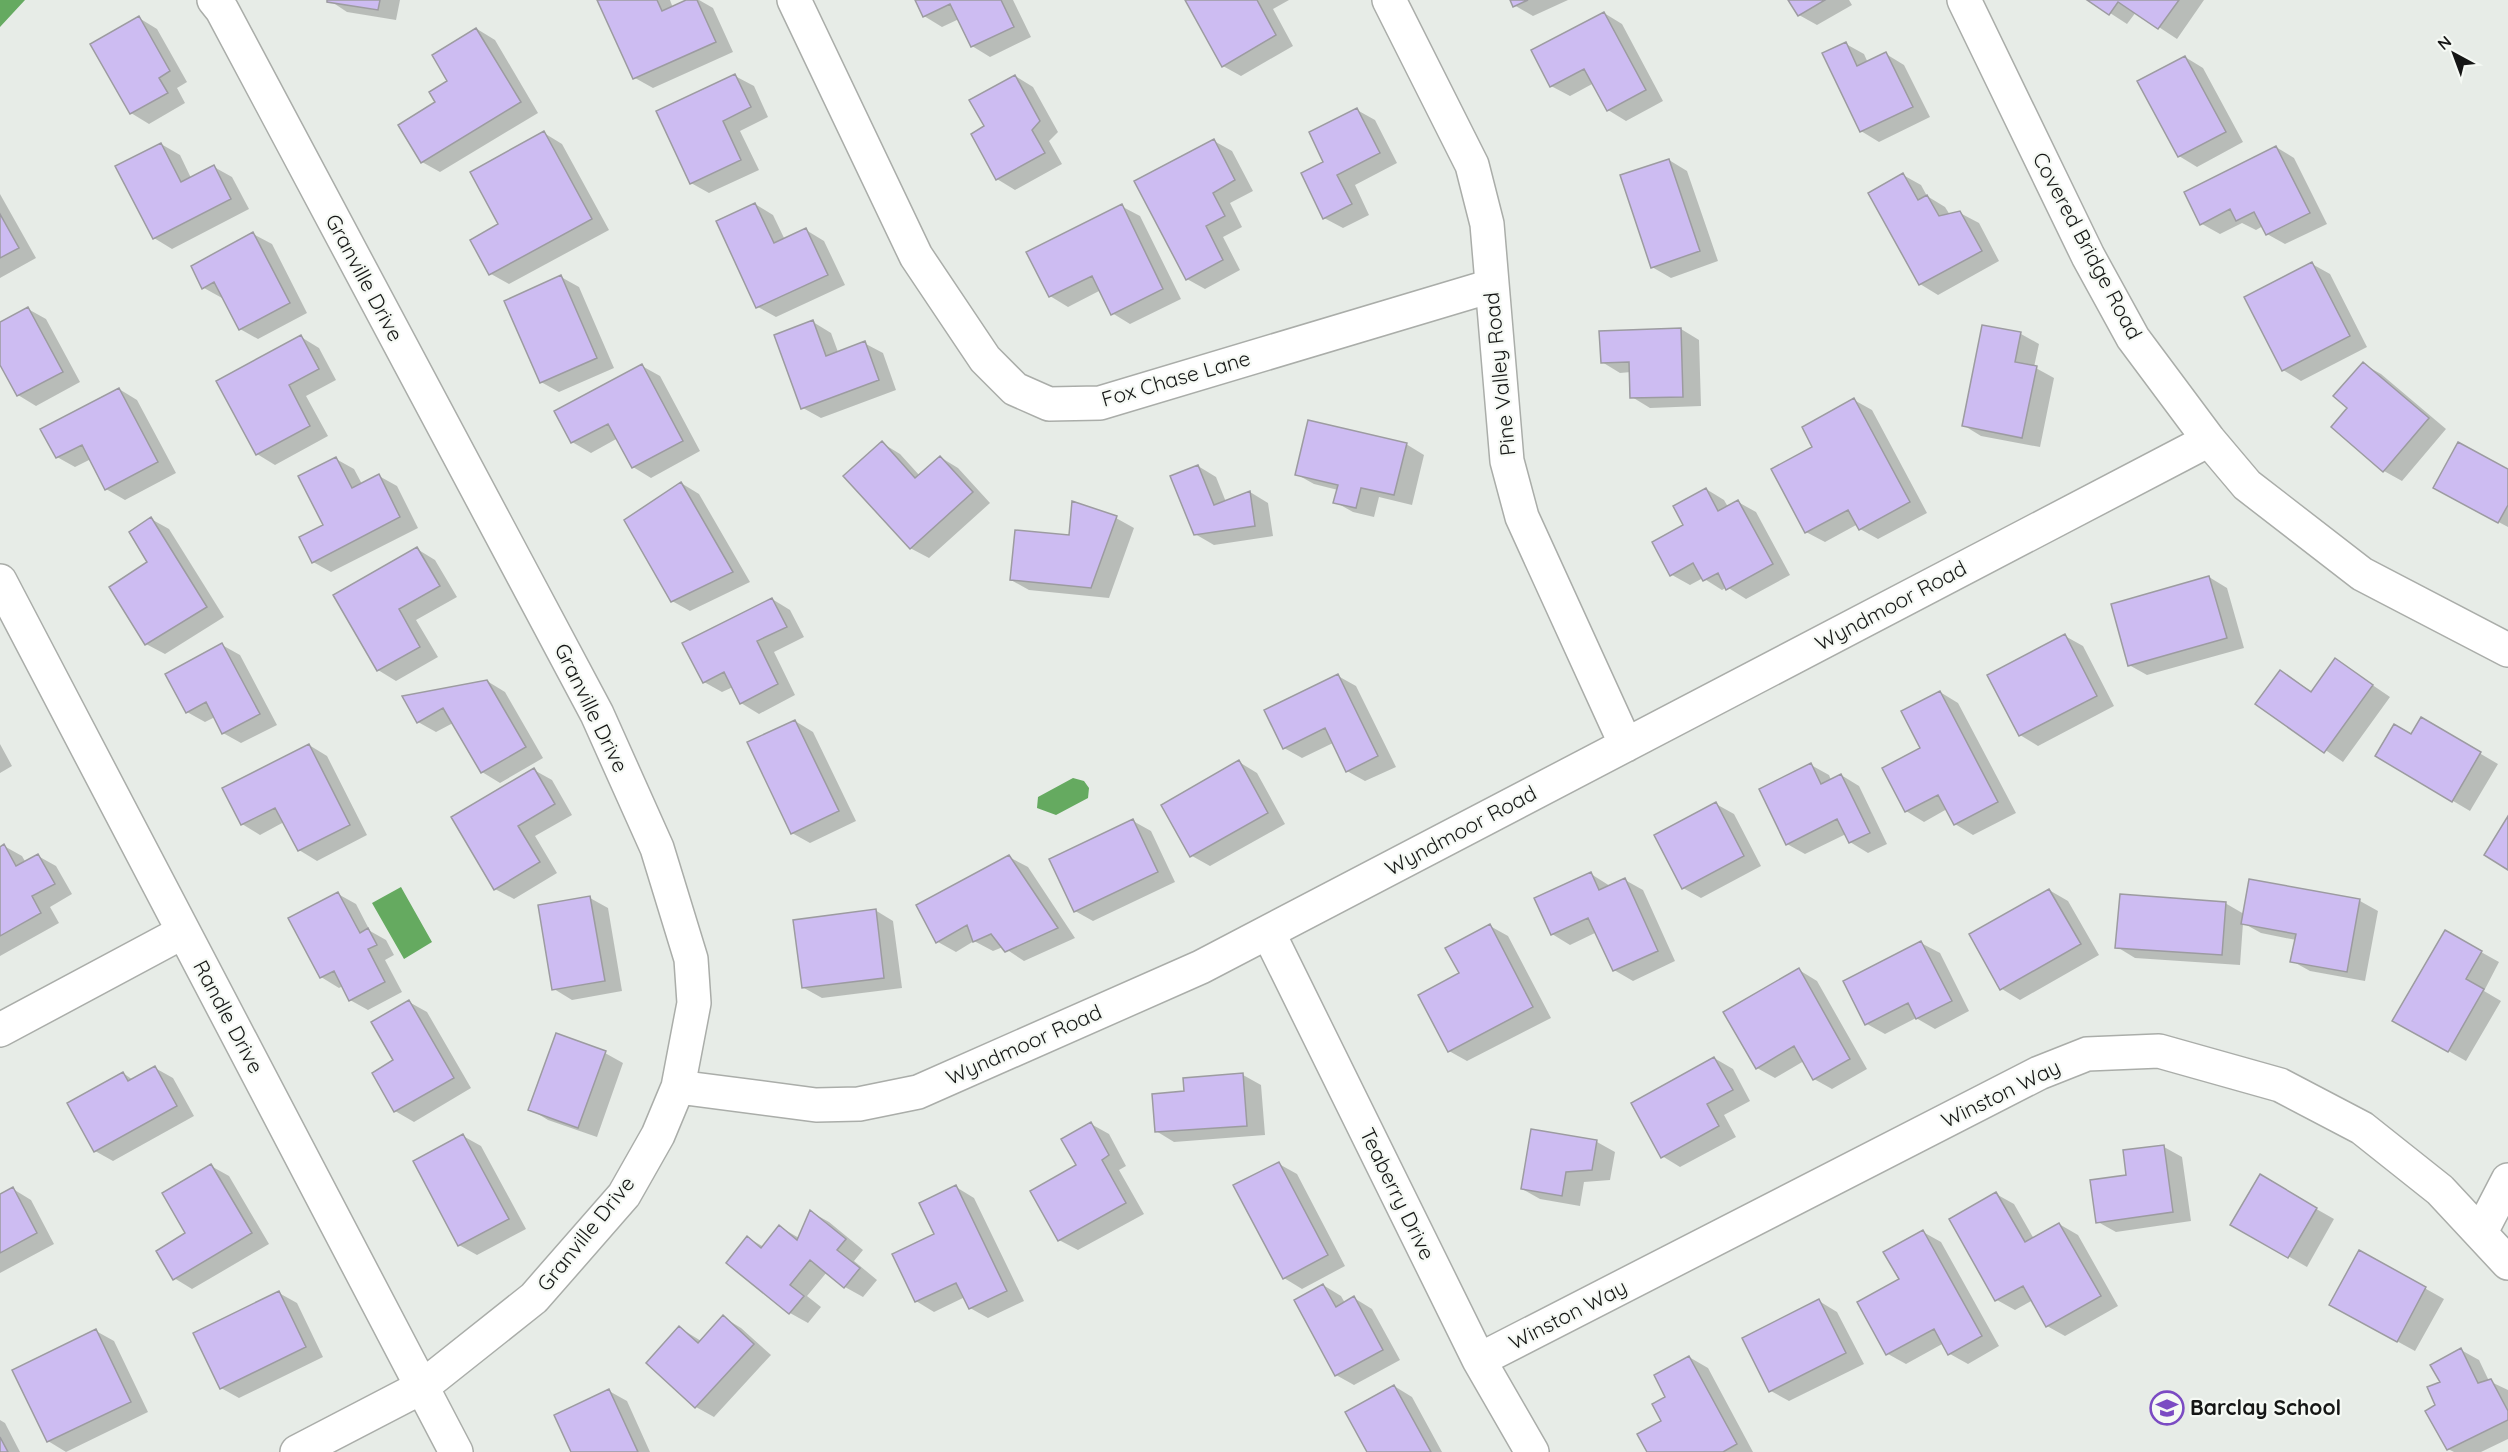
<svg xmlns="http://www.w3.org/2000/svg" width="2508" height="1452" font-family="Quicksand,sans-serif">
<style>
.water{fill:#65aa60}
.shadow{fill:#0003}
.building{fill:#cdbcf2;stroke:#9c9ba0;stroke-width:1.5}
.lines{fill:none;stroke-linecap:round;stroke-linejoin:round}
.street-casing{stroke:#aaada9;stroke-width:36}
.street{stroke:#fff;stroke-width:33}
.labels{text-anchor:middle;stroke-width:4.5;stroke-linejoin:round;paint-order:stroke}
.street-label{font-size:21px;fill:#151615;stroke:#f5f9f4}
.poi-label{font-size:21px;font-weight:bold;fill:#151615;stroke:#f5f9f4;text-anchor:start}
</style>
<rect width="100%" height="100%" fill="#e7ece7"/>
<path class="water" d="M0,0H25L0,27Z
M1073,778L1084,781L1089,788L1088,798L1056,815L1037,808L1038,797Z
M401,887L432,942L404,959L372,903Z"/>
<path class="shadow" d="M329,0H400L396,20L347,12Z
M599,0H670L673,8L690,0H699L713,8L733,52L653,88L635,78Z
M917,0H1013L1031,37L990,57L972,46L959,19L942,27L924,16Z
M1186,0H1289L1273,9L1293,46L1241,76L1223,66Z
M1512,0H1568L1533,16L1514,5Z
M1790,0H1849L1852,5L1817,25L1799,15Z
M2090,0H2204L2177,39L2136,12L2127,24Z
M1604,13L1622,24L1663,101L1626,121L1608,110L1594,83L1570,96L1551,86Z
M139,18L157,29L187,82L177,88L185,103L149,124L131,113Z
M477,29L495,40L538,113L440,172L422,162L437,103Z
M1846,44L1864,54L1868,63L1886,54L1904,65L1930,117L1879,142L1861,131Z
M2185,57L2203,68L2243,142L2197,167L2179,156Z
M735,76L754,86L768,117L740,131L759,170L709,193L691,183Z
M1015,76L1033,87L1058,132L1049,141L1062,164L1015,190L997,179L986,127Z
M1357,110L1375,120L1397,163L1355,185L1369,215L1343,228L1324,218L1325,162Z
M544,133L562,144L609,230L509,284L491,274L500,225Z
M1214,141L1232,151L1253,191L1230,203L1242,227L1223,237L1240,270L1205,289L1187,279Z
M161,144L180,155L191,178L214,167L232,177L249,209L172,249L154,238Z
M2276,147L2294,158L2327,224L2285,244L2267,234L2263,226L2256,230L2242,223L2220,234L2202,224Z
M1669,160L1687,171L1718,261L1671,278L1652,267Z
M1903,175L1921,185L1927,196L1945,207L1950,215L1960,213L1979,223L1999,261L1938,295L1920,284Z
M0,194L36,258L0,278Z
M755,204L773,215L785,240L806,230L824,241L845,285L776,317L758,307Z
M1121,206L1140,216L1181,299L1130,324L1112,313L1101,290L1068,307L1050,296Z
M253,234L272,244L307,313L258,339L240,329L224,297L222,298L204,288Z
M2312,264L2330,274L2367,347L2301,381L2283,370Z
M561,277L579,287L614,368L559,392L541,382Z
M28,309L46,319L80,382L36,406L18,395L0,362V324Z
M813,322L831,333L838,352L864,343L883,353L896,390L821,418L803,408Z
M1983,327L2021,334L2039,344L2034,367L2054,378L2040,447L1981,436L1963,425Z
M1681,329L1699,340L1701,406L1650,408L1632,397L1631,372L1620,373L1602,362Z
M301,337L319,348L336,380L306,396L328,436L275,465L257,454Z
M2363,364L2381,374L2446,429L2402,481L2384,471L2349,408Z
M642,366L660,376L700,451L651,478L633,467L618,438L591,453L572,442Z
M119,389L137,400L176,473L125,500L106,489L91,459L75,467L57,457Z
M1854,400L1872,410L1927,513L1878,539L1860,529L1858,524L1825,542L1806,532L1814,448Z
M882,443L900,454L920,476L940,457L958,468L990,503L929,558L910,548Z
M1406,444L1424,455L1412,505L1379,497L1374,517L1353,512L1335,502L1338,490L1314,484L1296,474Z
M336,459L354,469L362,484L379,476L397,486L418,528L331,572L313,562L325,526Z
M1198,466L1216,477L1226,502L1250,492L1268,503L1273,536L1214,545L1195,534Z
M2508,470V527L2453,498Z
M681,483L699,494L750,582L690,611L672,601Z
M1706,489L1724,500L1728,507L1738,502L1756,512L1790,575L1746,599L1727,587L1722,590L1703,578L1690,585L1672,575L1685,525Z
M1116,518L1134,528L1109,598L1029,590L1011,580L1070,537Z
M151,519L169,529L224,617L165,654L146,644Z
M417,549L435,560L457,597L416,620L438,657L396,681L378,670Z
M2209,577L2227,588L2244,648L2147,675L2129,665Z
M772,599L790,610L804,637L774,652L795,695L759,714L741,703L733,687L722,692L704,682Z
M2065,636L2083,646L2114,706L2038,746L2020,735Z
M222,645L240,655L277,725L241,743L223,733L215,717L205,722L187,712Z
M2336,660L2390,697L2343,762L2258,704L2281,672L2313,692Z
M1338,676L1356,686L1396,767L1365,781L1347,771L1333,743L1302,758L1284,748Z
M487,681L505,692L543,758L500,783L482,772L453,723L436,732L418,722Z
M1940,692L1958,703L2016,813L1973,835L1955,824L1947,809L1924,822L1906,811Z
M2421,719L2498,764L2470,811L2377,756L2412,736Z
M795,721L813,732L856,821L810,843L792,833Z
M0,744L12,766L0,773Z
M309,745L327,756L367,835L317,861L299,850L284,822L260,835L242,824Z
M1239,762L1257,773L1285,824L1210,866L1192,856Z
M1811,765L1829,775L1831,780L1841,775L1859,786L1887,844L1868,853L1850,842L1846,834L1805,854L1787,844Z
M534,770L552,780L572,815L535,836L557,873L514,899L495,889Z
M1716,804L1734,814L1761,866L1701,898L1683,888Z
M1133,821L1151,831L1175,882L1093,921L1075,911Z
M4,846L22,856L26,863L38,856L56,866L72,894L50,907L59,923L0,956V848Z
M1009,857L1028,867L1075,938L1024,961L1003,947L993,951L974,941L956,952L938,942Z
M1591,874L1610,886L1625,880L1643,890L1675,961L1633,981L1614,970L1597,932L1570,945L1552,934Z
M2250,881L2360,901L2378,911L2365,981L2310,971L2292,961L2296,940L2261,933L2243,923L2240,965L2135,958L2117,947L2225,903L2244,914Z
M2049,890L2068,901L2099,955L2020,1000L2002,989L1971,935Z
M338,894L356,904L370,931L386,940L394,955L385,960L402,992L368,1010L350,1000L343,986L339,988L321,977Z
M590,898L608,908L622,991L572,1000L554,989Z
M875,910L893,921L902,988L822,998L804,988Z
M1490,926L1508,936L1551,1018L1467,1061L1449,1051L1461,974Z
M2445,932L2499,962L2484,991L2501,1001L2466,1061L2394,1020Z
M1921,943L1940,953L1969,1011L1935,1029L1916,1018L1885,1034L1867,1024Z
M1799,970L1817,981L1867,1069L1832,1089L1814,1079L1804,1061L1775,1078L1757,1068Z
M409,1002L427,1012L471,1088L414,1122L395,1111V1061Z
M605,1053L623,1063L597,1137L548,1120L530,1109Z
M1714,1058L1733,1069L1750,1101L1724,1115L1736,1137L1680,1167L1662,1156Z
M155,1068L173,1078L194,1116L113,1161L95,1151L123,1073L133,1080Z
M1243,1075L1261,1085L1265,1135L1174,1142L1156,1131L1186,1093Z
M1091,1124L1109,1134L1126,1166L1119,1170L1144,1214L1078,1250L1059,1240L1078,1166Z
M463,1136L481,1146L526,1229L477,1255L459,1245Z
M1597,1142L1615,1152L1610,1180L1584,1182L1580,1206L1540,1199L1522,1189Z
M2164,1147L2182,1157L2191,1221L2116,1232L2098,1222L2128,1176Z
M1279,1164L1297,1174L1345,1266L1302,1289L1284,1278Z
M211,1166L229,1176L269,1244L192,1289L174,1278Z
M2260,1177L2334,1219L2307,1267L2232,1224Z
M956,1187L974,1198L1024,1301L988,1318L970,1308L965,1297L934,1312L916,1301L936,1235Z
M13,1189L31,1200L54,1244L0,1273V1196Z
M1996,1194L2014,1204L2034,1239L2059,1224L2078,1235L2118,1306L2065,1336L2047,1326L2033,1300L2015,1310L1997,1300Z
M811,1212L829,1222L863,1250L854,1261L877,1280L863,1297L845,1287L827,1272L807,1296L821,1307L808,1323L790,1313L748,1238L764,1247L780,1227L799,1238Z
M1923,1232L1941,1242L1999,1346L1968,1364L1950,1354L1944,1343L1906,1364L1888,1354L1901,1279Z
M2360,1252L2444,1299L2415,1351L2349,1315Z
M1323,1285L1341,1296L1345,1303L1354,1298L1372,1309L1400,1360L1354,1385L1336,1375Z
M279,1293L297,1303L323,1357L239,1398L221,1388Z
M1819,1301L1837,1312L1864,1364L1789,1401L1771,1391Z
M723,1317L741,1328L771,1355L714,1417L696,1407L680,1328L701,1341Z
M96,1331L114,1341L148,1412L66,1452L48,1441Z
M2461,1350L2479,1360L2489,1381L2508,1390V1439L2481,1452H2454L2448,1449L2437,1406L2442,1383Z
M1689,1357L1708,1368L1753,1452H1648L1663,1422Z
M1394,1386L1412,1397L1442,1452H1369Z
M609,1391L627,1401L650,1452H572Z
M0,1420L5,1423L20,1452H0Z"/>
<path class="building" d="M327,0H380L378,10L327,2Z
M597,0H657L662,11L686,0H697L716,42L633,79Z
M915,0H1001L1014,27L971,47L950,4L923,17Z
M1185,0H1257L1276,35L1222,67Z
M1510,0H1528L1513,7Z
M1788,0H1825L1798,16Z
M2087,0H2179L2158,29L2118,2L2109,15Z
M1604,12L1646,90L1607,111L1584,69L1550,87L1531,50Z
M139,16L170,71L159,78L168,93L130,114L90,44Z
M476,28L521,102L421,163L398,125L435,102L429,92L447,81L432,55Z
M1846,42L1857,66L1886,52L1913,107L1860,132L1822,53Z
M2185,56L2226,132L2178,157L2137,81Z
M735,74L751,107L723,121L741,160L690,184L656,111Z
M1015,75L1040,121L1032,130L1045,153L996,180L971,134L984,126L969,100Z
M1357,108L1380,153L1337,175L1352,204L1323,219L1301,173L1323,162L1309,132Z
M544,131L592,219L489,275L470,240L498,224L470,172Z
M1214,139L1235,180L1213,193L1225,216L1206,226L1223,260L1186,280L1134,181Z
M161,143L181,182L214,165L231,199L153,239L115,166Z
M2276,146L2310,213L2266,235L2254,212L2236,221L2230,209L2200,225L2184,192Z
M1669,159L1700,251L1651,268L1620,175Z
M1903,173L1918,200L1927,195L1939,216L1960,211L1982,251L1919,285L1868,193Z
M755,203L774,243L806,228L828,275L756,308L716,221Z
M1122,204L1163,289L1111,315L1092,276L1049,297L1026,252Z
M0,214L19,248L0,258Z
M253,232L290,303L239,330L214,282L202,289L191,266Z
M2312,262L2350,336L2282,371L2244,297Z
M561,275L597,358L540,383L504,301Z
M28,307L63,372L17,396L0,365V322Z
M813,320L826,356L865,341L879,380L801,409L774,335Z
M1982,325L2021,332L2015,362L2037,366L2022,438L1962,426Z
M1681,328L1683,397L1630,398L1629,362L1601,363L1599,331Z
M301,335L319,369L289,385L310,426L256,455L216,381Z
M2363,362L2429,418L2383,472L2331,427L2347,408L2333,396Z
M642,364L683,441L632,468L608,424L571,443L554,411Z
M119,388L158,462L105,490L82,445L56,458L40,429Z
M1854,398L1910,502L1859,530L1848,510L1805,533L1771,469L1812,447L1802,427Z
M1308,420L1407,443L1394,495L1361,488L1356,508L1333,503L1338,485L1295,475Z
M882,441L915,478L940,456L973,492L910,549L843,476Z
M2458,442L2508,469V505L2498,523L2433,488Z
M336,457L352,488L379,474L400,517L312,563L299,537L323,525L298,476Z
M1198,465L1214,505L1250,491L1255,526L1194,535L1170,476Z
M681,482L733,572L671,602L624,520Z
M1706,488L1718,511L1738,500L1773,564L1726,590L1718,573L1703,581L1693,563L1670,576L1652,542L1683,525L1673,506Z
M1072,501L1117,516L1091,588L1010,580L1015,530L1069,535Z
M151,517L207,607L145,645L109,587L147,562L129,532Z
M417,547L440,586L399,609L420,647L377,671L333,595Z
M2209,576L2227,638L2128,666L2111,604Z
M772,598L787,627L757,641L778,684L740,704L724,672L703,683L682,643Z
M2065,634L2097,696L2019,736L1987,675Z
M222,643L260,714L222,734L206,702L186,713L165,674Z
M2335,658L2373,685L2324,753L2255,704L2280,670L2311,692Z
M1338,674L1378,756L1346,772L1325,728L1283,749L1264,710Z
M487,680L526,747L481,773L443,708L417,723L402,696Z
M1940,691L1998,802L1954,825L1938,795L1905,812L1882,768L1920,748L1901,711Z
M2421,717L2481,752L2452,802L2375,756L2394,724L2411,734Z
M795,720L839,811L791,834L747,742Z
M309,744L350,825L298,851L275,808L241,825L222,788Z
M1239,760L1268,813L1190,857L1161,805Z
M1811,763L1821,784L1841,774L1870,833L1849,843L1837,819L1786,845L1759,789Z
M534,768L555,804L518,826L540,862L494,890L451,817Z
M1716,802L1744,856L1682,889L1654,835Z
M2508,816V870L2484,855Z
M1133,819L1158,872L1074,912L1049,859Z
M4,844L16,866L38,854L55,884L32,896L41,913L0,936V847Z
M1009,855L1058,928L1005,952L991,934L973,942L967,925L936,943L916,905Z
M1591,872L1599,890L1625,878L1658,951L1613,971L1588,918L1551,935L1534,898Z
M2249,879L2360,899L2347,972L2290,962L2296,934L2241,924Z
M2049,889L2081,944L2000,990L1969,934Z
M338,892L360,933L368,928L377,945L368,949L385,982L349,1001L334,971L320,978L288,918Z
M2120,894L2226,902L2222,955L2115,948Z
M590,896L605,981L552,990L538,905Z
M876,909L884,978L802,988L793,920Z
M1490,924L1533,1007L1448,1052L1418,995L1459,973L1445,948Z
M2445,930L2482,951L2466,979L2484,989L2448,1052L2392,1021Z
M1921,941L1952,1001L1916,1019L1908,1003L1865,1025L1843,981Z
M1799,968L1850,1059L1813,1080L1794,1046L1756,1069L1723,1012Z
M409,1000L454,1078L394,1112L372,1073L393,1060L371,1022Z
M556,1033L606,1051L578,1128L528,1110Z
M1714,1057L1733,1090L1707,1104L1719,1126L1661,1158L1631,1103Z
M155,1066L177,1106L94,1152L67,1103L123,1072L128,1081Z
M1243,1073L1247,1126L1155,1132L1152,1094L1184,1091L1183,1078Z
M1091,1122L1109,1155L1102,1160L1126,1203L1058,1241L1030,1191L1076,1165L1061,1139Z
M1531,1129L1597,1140L1592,1170L1566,1172L1562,1196L1521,1189Z
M463,1134L509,1219L458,1246L413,1161Z
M2164,1145L2173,1212L2096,1223L2090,1180L2126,1175L2123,1150Z
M1279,1162L1328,1255L1283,1279L1233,1185Z
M211,1164L252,1233L173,1280L156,1251L185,1233L162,1193Z
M2260,1174L2317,1208L2288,1258L2230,1225Z
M956,1185L1007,1291L969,1309L956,1283L915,1302L892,1254L934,1234L919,1203Z
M13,1187L37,1233L0,1253V1194Z
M1996,1192L2025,1242L2059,1223L2101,1296L2046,1327L2023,1286L1995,1301L1949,1219Z
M810,1210L846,1239L837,1250L860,1268L844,1288L810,1260L790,1285L804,1296L789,1314L726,1263L747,1236L761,1248L779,1225L797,1240Z
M1923,1230L1982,1336L1948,1355L1934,1329L1886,1355L1857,1302L1899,1279L1883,1252Z
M2359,1250L2426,1287L2397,1342L2329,1305Z
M1323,1284L1336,1307L1354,1296L1383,1350L1335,1376L1294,1300Z
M279,1291L306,1347L220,1389L193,1333Z
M1819,1299L1846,1353L1769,1392L1742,1338Z
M723,1315L754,1344L695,1408L646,1363L679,1326L698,1343Z
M96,1329L131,1402L47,1442L12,1370Z
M2461,1348L2478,1383L2491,1379L2508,1411V1420L2447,1450L2425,1411L2435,1405L2427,1387L2440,1382L2430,1365Z
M1689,1356L1737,1444L1723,1452H1647L1637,1434L1661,1421L1652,1404L1665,1397L1654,1375Z
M1394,1385L1431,1452H1367L1345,1412Z
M609,1389L638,1452H571L554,1415Z
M0,1437L8,1452H0Z"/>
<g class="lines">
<defs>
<path id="street" d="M214,0L222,10L597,714L657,848L691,959L694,1003L678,1087L658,1135L624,1195L534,1298L422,1387L297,1452
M794,0L916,256L985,359L1015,389L1049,404L1100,403L1491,286
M1389,0L1472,165L1487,224L1507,461L1522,517L1626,745
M1964,0L2088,256L2133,338L2209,440L2247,485L2362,574L2508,650
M0,581L456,1452
M1268,932L1479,1360L1532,1452
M0,1030L183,932
M678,1087L816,1105L859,1104L918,1092L1201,967L2209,440
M2481,1232L2508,1180
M1479,1360L2039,1073L2087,1054L2159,1051L2280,1085L2362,1128L2440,1190L2508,1263"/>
</defs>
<use href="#street" class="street-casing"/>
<use href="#street" class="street"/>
</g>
<defs>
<symbol id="school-ring" viewBox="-11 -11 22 22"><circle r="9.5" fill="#f5f9f4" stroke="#7b4bc3" stroke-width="1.5"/><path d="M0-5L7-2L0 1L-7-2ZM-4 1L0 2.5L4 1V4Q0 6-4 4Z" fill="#7b4bc3"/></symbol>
</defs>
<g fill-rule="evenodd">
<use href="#school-ring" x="2148" y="1389" width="38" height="38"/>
</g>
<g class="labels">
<g class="street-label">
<text transform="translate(2087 246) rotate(62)" y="7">Covered Bridge Road</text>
<text transform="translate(364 278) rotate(62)" y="7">Granville Drive</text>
<text transform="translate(1500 374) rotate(-96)" y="7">Pine Valley Road</text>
<text transform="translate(1176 379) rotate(-16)" y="7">Fox Chase Lane</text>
<text transform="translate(1891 606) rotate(-28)" y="7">Wyndmoor Road</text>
<text transform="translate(591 708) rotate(64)" y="7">Granville Drive</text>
<text transform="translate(1461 831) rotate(-28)" y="7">Wyndmoor Road</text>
<text transform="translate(228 1017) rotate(62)" y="7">Randle Drive</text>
<text transform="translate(1024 1045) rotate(-24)" y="7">Wyndmoor Road</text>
<text transform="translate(2001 1094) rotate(-26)" y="7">Winston Way</text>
<text transform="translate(1397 1194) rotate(64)" y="7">Teaberry Drive</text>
<text transform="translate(586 1234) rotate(-51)" y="7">Granville Drive</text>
<text transform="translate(1568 1315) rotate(-27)" y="7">Winston Way</text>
</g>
<g class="poi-label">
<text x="2190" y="1415">Barclay School</text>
</g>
</g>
<g transform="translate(2454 54) rotate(319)" stroke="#f5f9f4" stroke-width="4.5" paint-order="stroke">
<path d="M0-4.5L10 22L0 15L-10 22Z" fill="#151615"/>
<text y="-9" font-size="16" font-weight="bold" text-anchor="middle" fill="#151615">N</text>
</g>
</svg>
